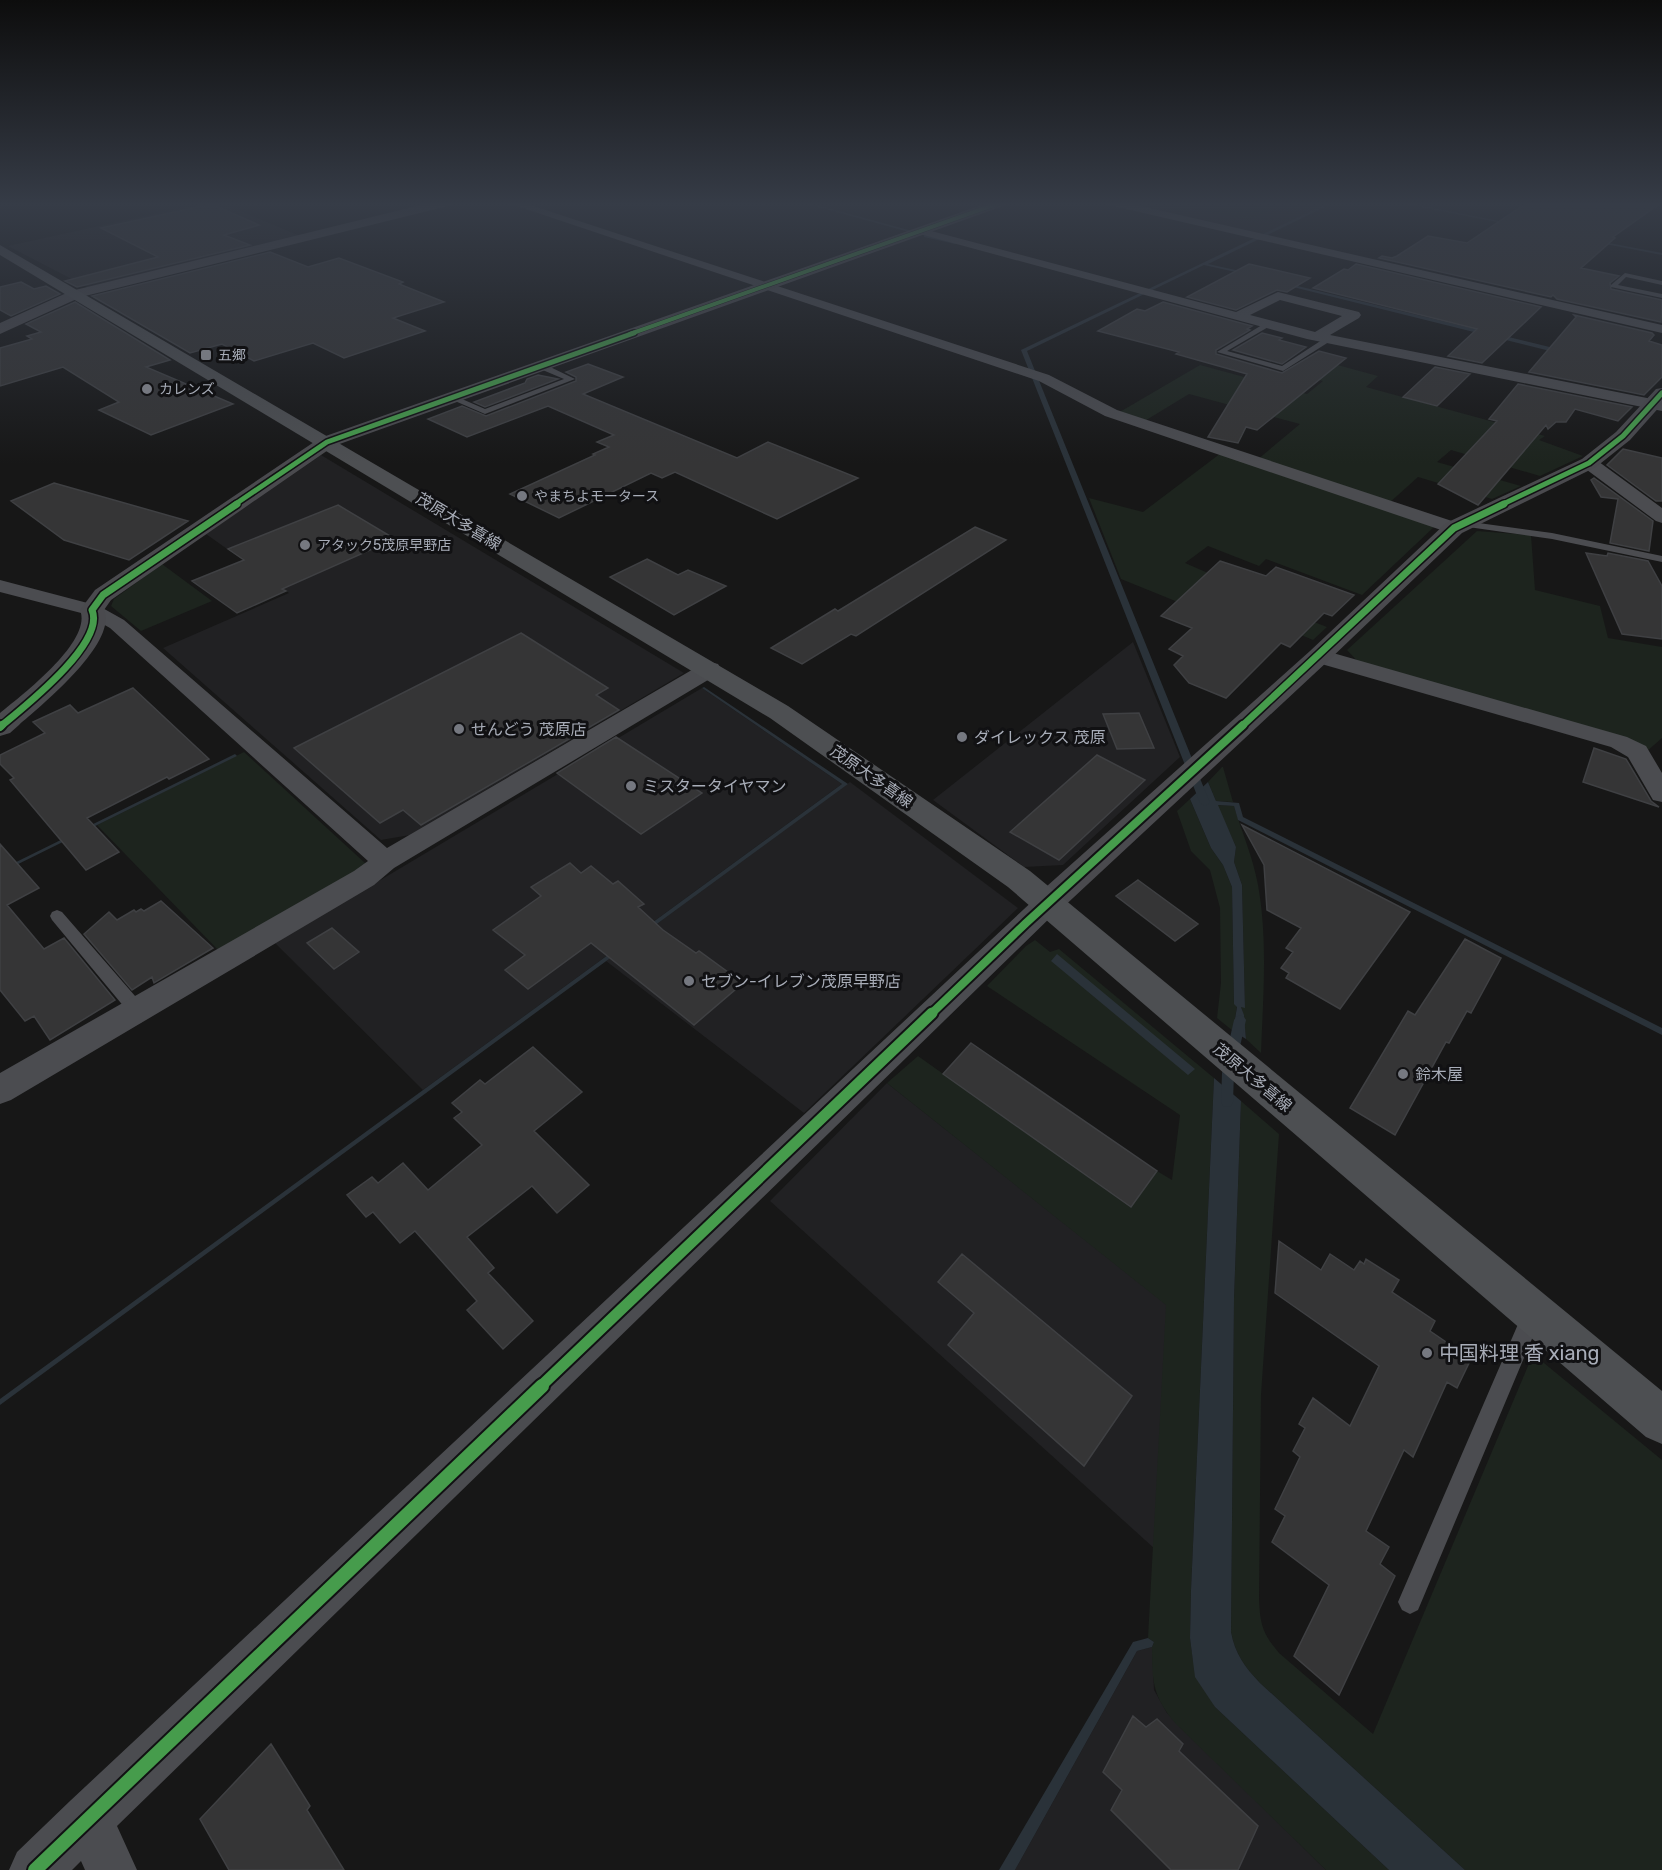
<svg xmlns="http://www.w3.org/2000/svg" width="1662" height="1870" font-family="Rubik,'Noto Sans JP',sans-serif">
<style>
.built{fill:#212123}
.green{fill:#1d241e}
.water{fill:#2a3239}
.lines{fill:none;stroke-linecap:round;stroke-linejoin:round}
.stream{fill:#2a3239;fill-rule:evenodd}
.building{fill:#353536;stroke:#3f4043;stroke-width:1.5}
.lane{fill:#4b4c50;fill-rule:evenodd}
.street{fill:#4b4c50;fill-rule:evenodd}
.secondary{fill:#4a4a4e;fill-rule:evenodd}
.primary{fill:#4d4f52;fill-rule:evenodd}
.cycleway-far5-casing{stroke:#111113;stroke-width:5}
.cycleway-far4-casing{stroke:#111113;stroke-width:8}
.cycleway-far3-casing{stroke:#111113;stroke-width:10}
.cycleway-far2-casing{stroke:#111113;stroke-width:12}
.cycleway-far1-casing{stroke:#111113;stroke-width:15}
.cycleway-casing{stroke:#111113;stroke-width:18}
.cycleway-far5{stroke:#469c4c;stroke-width:4}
.cycleway-far4{stroke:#469c4c;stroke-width:5}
.cycleway-far3{stroke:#469c4c;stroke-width:7}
.cycleway-far2{stroke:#469c4c;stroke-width:8}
.cycleway-far1{stroke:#469c4c;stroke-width:11}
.cycleway{stroke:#469c4c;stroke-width:14}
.poi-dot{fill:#757880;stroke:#111113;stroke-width:2}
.labels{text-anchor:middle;stroke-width:6;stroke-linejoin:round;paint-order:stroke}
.far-poi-label{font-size:14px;fill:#a8adb8;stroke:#111113;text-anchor:start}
.street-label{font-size:16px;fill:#a8adb8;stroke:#111113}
.poi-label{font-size:16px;fill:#a8adb8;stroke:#111113;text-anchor:start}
.near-poi-label{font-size:20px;fill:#a8adb8;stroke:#111113;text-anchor:start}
</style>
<rect width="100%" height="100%" fill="#171717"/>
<path class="built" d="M208,202H219L300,236L89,288L8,246Z
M1116,202H1333L1262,236Z
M321,455L684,673L410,835L381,840L163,648L289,593L206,534Z
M1133,642L1180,757L1063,865L1024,867L933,800Z
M702,688L842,784L423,1090L275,943Z
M850,782L1018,908L804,1113L606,961Z
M887,1083L1167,1305L1155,1549L770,1201Z
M1152,1647L1154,1690L1167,1713L1326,1870H1015L1137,1651Z"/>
<path class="green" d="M1136,202H1287L1248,220L1190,208L1182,212Z
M1308,357L1378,376L1366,387L1545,436L1539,440L1583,456L1540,476L1451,450L1437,462L1521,486L1492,499L1418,477L1388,504L1257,460L1300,424L1189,394L1143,422L1118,413L1200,365L1307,394L1323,381L1287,371Z
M1221,453L1434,527L1362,595L1266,559L1259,566L1208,546L1185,563L1224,580L1218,585L1327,627L1313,640L1249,613L1237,626L1121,579L1089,498L1143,512Z
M1477,531L1531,535L1535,590L1600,606L1608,638L1662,647V738L1646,752L1360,664L1347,650Z
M162,564L212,601L141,631L111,606L114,599Z
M244,752L365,863L363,868L219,951L97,825Z
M1222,767H1223L1233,802L1216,801L1208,782Z
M1190,799L1211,848L1223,865L1232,887L1234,1003L1237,1006L1233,1031L1217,1018L1221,983L1220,908L1210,870L1191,851L1177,811Z
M1217,805L1234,806C1242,833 1253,857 1258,885C1268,940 1263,998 1261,1053L1246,1039L1244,1016L1241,1007H1245L1242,885L1234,862L1236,847Z
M1035,940L1050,952L1059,949L1214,1078L1191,1590L1190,1638L1193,1660L1215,1707L1389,1870H1326L1176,1724C1153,1697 1152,1682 1152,1647L1154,1642L1148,1638L1166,1305L887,1083L918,1056L1130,1207L1157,1171L1172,1180L1180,1115L987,986L1026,946Z
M1241,1101L1279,1134L1261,1395L1259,1598C1260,1623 1262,1633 1279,1653L1373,1734L1533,1354L1662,1460V1870H1465L1260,1683C1245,1667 1235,1654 1231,1632L1234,1299Z"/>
<path class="water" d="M704,687L848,784L0,1405V1399L842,784L702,688Z
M235,754L237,756L0,873V870Z
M1208,782L1216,801L1239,803L1243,817L1662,1028V1035L1238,820L1234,806L1218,805L1236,847L1234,862L1242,885L1245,1008L1241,1007L1244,1015L1246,1039L1233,1031L1237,1007L1234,1004L1232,887L1223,865L1211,848L1190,799Z
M1057,954L1195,1069L1188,1075L1051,961Z
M1214,1078L1241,1101L1234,1299L1231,1632C1235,1654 1245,1667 1260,1683L1465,1870H1389L1215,1707L1195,1677L1190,1638L1191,1590Z
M1148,1638L1154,1642L1152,1647L1137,1651L1015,1870H999L1133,1642Z"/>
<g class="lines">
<path class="stream" d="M800,202H806L912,231L909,232Z
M1330,202H1335L1208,264L1249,273V275L1204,265L1027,351L1210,803L1205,806L1200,803L1021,350Z
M1395,202H1403L1514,224L1512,225Z
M924,235L955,242L957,243L955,244L924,237Z
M1593,240L1662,253V255L1595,242Z
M1281,282L1562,350L1565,352L1562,354L1281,284Z
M1240,1015L1244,1017L1246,1020L1234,1073L1233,1102L1231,1106L1227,1107L1223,1106L1221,1102L1222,1073L1234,1020L1236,1017Z"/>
</g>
<path class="building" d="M1528,202H1662L1613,237L1615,238L1581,268L1619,276L1610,283L1611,289L1662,300L1661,322L1557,299L1553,295L1551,297L1379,258L1382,256L1392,258L1397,256L1428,236L1467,243Z
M211,204L259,225L224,235L250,245L77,287L65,281L158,257L101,228Z
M270,252L308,267L339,258L403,282L399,284L444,302L393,318L425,331L344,358L313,343L254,361L222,344L190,353L92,296Z
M1249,264L1310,278L1287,292L1277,290L1236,310L1187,297Z
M1356,264L1541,307L1482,363L1448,356L1477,329L1313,288L1344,269L1348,270Z
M21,282L34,289L46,286L60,294L11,316L0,310V287Z
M75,302L170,360L146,367L233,404L151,435L99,410L119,402L63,367L0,386V348L32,339L27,336L41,332L26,324Z
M1163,302L1252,326L1247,329L1250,330L1216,350V354L1282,373L1319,351L1346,358L1257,430L1246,427L1238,443L1208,437L1247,374L1176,354L1179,352L1098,331L1137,309L1145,311Z
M1574,315L1652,333L1654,335L1649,341L1662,345V377L1644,395L1529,372L1576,317Z
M1262,333L1282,338L1279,340L1306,347L1282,364L1233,350Z
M588,364L623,377L583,394L737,458L768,442L858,478L777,519L675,472L662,478L651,473L559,518L510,494L595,455L593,454L609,447L597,442L614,435L548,406L467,437L428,419L462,406L486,416L576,381V377L566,372Z
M1435,367L1470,374L1437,406L1403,397Z
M538,375L558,379L485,407L474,402L525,383L527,379Z
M1518,384L1632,407L1618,421L1575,409L1566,422H1556L1548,429L1546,425L1478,505L1438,484L1497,421L1489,419Z
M1623,449L1662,458V501H1656L1607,465Z
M1594,478L1653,521L1649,551L1610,543L1618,499L1601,497L1591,480Z
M54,483L188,521L129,560L64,540L11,501Z
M338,505L395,539L282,589L286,591L237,613L192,581L244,560L228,549Z
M975,527L1006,540L856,636L851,634L802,664L771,648L835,609L838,611Z
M1586,553L1607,556L1608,553L1648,561L1662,586V639L1622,634Z
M647,559L678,575L688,570L726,586L674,615L610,577Z
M1220,561L1266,576L1276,567L1354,595L1332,616L1324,613L1290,647L1281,643L1226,698L1189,683L1174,665L1183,656L1169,649L1192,628L1161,616Z
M521,633L608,688L596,695L619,710L421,825L403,810L380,823L294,748Z
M133,688L209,759L169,779L167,777L87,818L119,852L86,870L10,780L14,778L0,764V755L45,733L33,722L70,705L78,713Z
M1139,713L1154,748L1117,749L1103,714Z
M616,737L702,793L641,834L557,773Z
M1594,748L1626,759L1651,801L1659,807L1583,782Z
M1097,755L1145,780L1059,860L1010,832Z
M1242,825L1410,912L1340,1009L1286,978L1289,973L1281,968L1293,952L1286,948L1301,928L1267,910L1264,865Z
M0,844L39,888L7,905L44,949L64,938L115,1000L50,1040L34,1016L25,1021L0,990Z
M570,863L581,873L591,866L613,884L618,881L644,904L638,907L663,930L696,953L699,951L743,983L694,1025L591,943L528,989L505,970L525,955L493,930L541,896L531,887Z
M1138,880L1198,924L1175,941L1116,896Z
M161,901L213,948L154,983L152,977L132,990L84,934L109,912L117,920L134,910L136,912L141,909L144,911Z
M332,928L359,952L334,969L307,943Z
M1465,939L1501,958L1471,1013L1467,1011L1449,1043L1446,1042L1395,1135L1350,1108L1408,1011L1415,1015Z
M971,1043L1157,1171L1131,1207L943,1074Z
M533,1047L582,1092L534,1131L589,1185L557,1213L532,1186L467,1237L494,1268L488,1273L533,1321L503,1349L467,1310L477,1301L415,1231L400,1243L373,1212L366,1217L347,1195L372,1177L378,1183L403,1163L428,1190L482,1145L454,1118L462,1112L452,1103L480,1080L485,1084Z
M1279,1241L1321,1270L1330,1254L1354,1270L1360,1261L1364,1264L1366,1259L1399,1280L1392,1292L1435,1321L1430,1331L1471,1359L1457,1388L1447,1382L1413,1457L1404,1450L1366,1531L1389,1547L1380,1564L1395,1576L1339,1695L1294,1656L1329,1585L1272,1542L1285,1516L1275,1509L1300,1457L1293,1451L1305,1428L1299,1424L1313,1398L1350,1426L1379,1366L1275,1293Z
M962,1254L1132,1396L1084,1466L948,1345L974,1313L938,1282Z
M1133,1716L1146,1727L1157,1719L1183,1744L1179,1751L1258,1826L1238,1870H1171L1111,1810L1122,1790L1103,1772Z
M271,1744L310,1806L307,1810L344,1870H229L200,1819Z"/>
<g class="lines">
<path class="lane" d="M1625,273L1662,281V285L1626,277L1618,285L1662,294V298L1611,287V285Z
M1267,322L1270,326L1227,351L1282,366L1325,338L1332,340L1283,371L1217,352Z
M538,364H544L575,379L485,414L448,398L455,396L485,409L564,379L538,368Z
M1464,521L1552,533L1662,556V562L1552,539L1461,526V522Z
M57,910L62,912L142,1004L144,1009L142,1014L136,1015L130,1014L52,920L50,916L52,912Z
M1532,1305L1539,1308L1542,1315L1418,1610L1410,1614L1402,1610L1398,1602L1525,1308Z"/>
<path class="street" d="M505,202H521L1049,375L1117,410L1461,524L1463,528L1461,532H1447L1105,416L1039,381Z
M1104,202H1123L1662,325V333L1109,205Z
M920,228L1236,312L1278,292L1359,312L1361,315L1359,318L1330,335L1662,401V411L1307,339L916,233V229ZM1280,300L1342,316L1315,332L1250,315Z
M1589,458L1595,459L1662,508V523L1656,521L1583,467L1580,463L1583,459Z
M0,580L99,606L124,620L387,848L702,664L710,662L718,664L721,669L718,674L394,868L374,885L11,1100L0,1104V1073L354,871L368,861L110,628L85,614L0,592Z
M1319,649L1627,737L1646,746L1662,773V802L1653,800L1628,757L1611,747L1311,661L1308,656L1311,651Z
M1048,893L1058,896L1062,903L1058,910L117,1826L137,1870H85L81,1861L72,1870H9L17,1852L70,1801L1038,896Z"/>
<path class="secondary" d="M433,202H454L452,205L81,297L0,334V323L71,291Z
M990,202H1008L1006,205L334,446L111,600L104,610C118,643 42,705 19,725L10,733L0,736V713C22,695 93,641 80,610L95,590L320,438Z
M1662,388V404L1630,440L1596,467L1462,533L1328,661L1059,911L1048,915L1037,911L1032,903L1037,895L1310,651L1446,523L1582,459L1616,432L1656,389Z"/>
<path class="primary" d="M0,245L788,706L1030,871L1662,1391V1444L1646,1437L1008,887L770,718L0,255Z"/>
<defs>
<path id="cycleway-far5" d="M630,334L1002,202"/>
<path id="cycleway-far4" d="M234,505L327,442L634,333
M1501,505L1589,463L1623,436L1662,393"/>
<path id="cycleway-far3" d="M0,727C24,707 106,643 92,610L103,595L237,504
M1241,727L1454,528L1504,504"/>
<path id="cycleway-far2" d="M0,727L2,725
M931,1014L1026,923L1243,725"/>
<path id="cycleway-far1" d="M540,1387L932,1013"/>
<path id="cycleway" d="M35,1870L542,1386"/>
</defs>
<use href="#cycleway-far5" class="cycleway-far5-casing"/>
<use href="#cycleway-far4" class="cycleway-far4-casing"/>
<use href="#cycleway-far3" class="cycleway-far3-casing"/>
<use href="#cycleway-far2" class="cycleway-far2-casing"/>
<use href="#cycleway-far1" class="cycleway-far1-casing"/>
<use href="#cycleway" class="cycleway-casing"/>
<use href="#cycleway-far5" class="cycleway-far5"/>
<use href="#cycleway-far4" class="cycleway-far4"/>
<use href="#cycleway-far3" class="cycleway-far3"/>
<use href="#cycleway-far2" class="cycleway-far2"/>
<use href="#cycleway-far1" class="cycleway-far1"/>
<use href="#cycleway" class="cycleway"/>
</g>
<linearGradient id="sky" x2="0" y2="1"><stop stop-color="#0d0d0d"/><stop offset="0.44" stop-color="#363c47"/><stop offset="1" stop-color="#363c47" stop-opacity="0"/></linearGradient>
<rect width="1662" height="464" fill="url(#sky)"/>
<g class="poi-dot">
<rect x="200" y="349" width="12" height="12" rx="3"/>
<circle cx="147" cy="389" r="6"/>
<circle cx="522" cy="496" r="6"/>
<circle cx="305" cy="545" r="6"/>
<circle cx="459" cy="729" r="6"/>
<circle cx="962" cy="737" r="6"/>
<circle cx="631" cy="786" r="6"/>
<circle cx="689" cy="981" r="6"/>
<circle cx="1403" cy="1074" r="6"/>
<circle cx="1427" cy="1353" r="6"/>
</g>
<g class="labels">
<g class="far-poi-label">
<text x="218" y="360">五郷</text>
<text x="159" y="394">カレンズ</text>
<text x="534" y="501">やまちよモータース</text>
<text x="317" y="550">アタック5茂原早野店</text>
</g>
<g class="street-label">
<text transform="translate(459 521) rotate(31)" y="6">茂原大多喜線</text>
<text transform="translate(872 776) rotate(35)" y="6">茂原大多喜線</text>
<text transform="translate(1253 1077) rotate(40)" y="6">茂原大多喜線</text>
</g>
<g class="poi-label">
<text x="471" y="735">せんどう 茂原店</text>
<text x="974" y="743">ダイレックス 茂原</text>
<text x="643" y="792">ミスタータイヤマン</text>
<text x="701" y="987">セブン-イレブン茂原早野店</text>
<text x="1415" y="1080">鈴木屋</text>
</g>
<g class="near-poi-label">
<text x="1439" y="1360">中国料理 香 xiang</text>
</g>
</g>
</svg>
